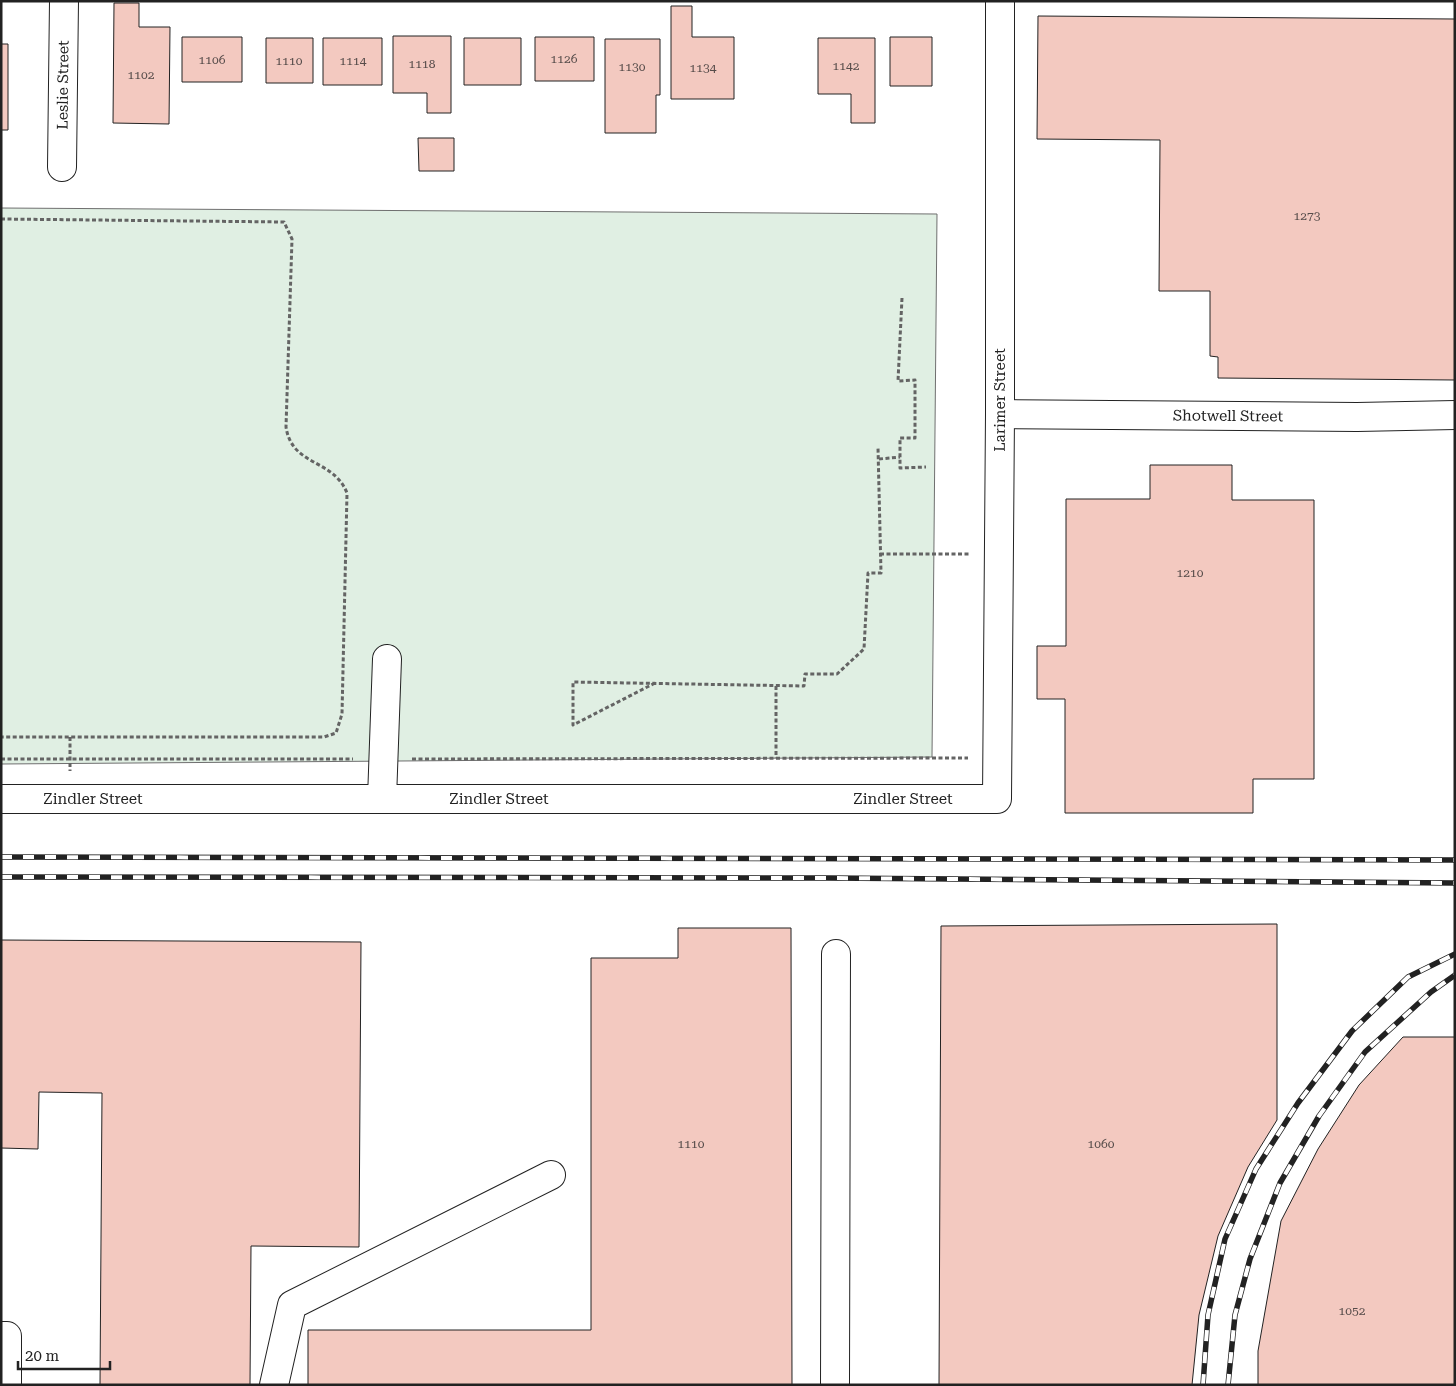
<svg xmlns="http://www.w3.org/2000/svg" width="1456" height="1386" font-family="'Roboto Serif',serif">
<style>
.green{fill:#e0efe3;stroke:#6f6f6f}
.building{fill:#f3c9c0;stroke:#222}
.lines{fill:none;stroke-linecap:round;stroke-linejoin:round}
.minor-casing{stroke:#222;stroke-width:30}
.path{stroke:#646464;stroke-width:3;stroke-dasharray:4 2.5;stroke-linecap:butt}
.minor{stroke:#fff;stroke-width:28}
.rail-casing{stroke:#222;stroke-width:5.5}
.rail{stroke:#fff;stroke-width:4;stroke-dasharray:11;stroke-linecap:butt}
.labels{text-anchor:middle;stroke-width:4;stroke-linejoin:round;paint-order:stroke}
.number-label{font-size:12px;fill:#564c4a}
.street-label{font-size:15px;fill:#222;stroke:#fff}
</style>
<rect width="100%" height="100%" fill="#fff"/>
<path class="green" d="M1,208L937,214L932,757L1,764Z"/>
<path class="building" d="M114,3H139V27H170L169,124L113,123Z
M671,6H692V37H734V99H671Z
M1038,16L1455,19V380L1218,378V357L1210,356V291H1159L1160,140L1037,139Z
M393,36H451V113H427V93H393Z
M182,37H242V82H182Z
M535,37H594V81H535Z
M890,37H932V86H890Z
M266,38H313V83H266Z
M323,38H382V85H323Z
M464,38H521V85H464Z
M818,38H875V123H851V94H818Z
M605,39H660V95H656V133H605Z
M1,44H8V130H1Z
M418,138H454V171H419Z
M1150,465H1232V500H1314V779H1253V813H1065V699H1037V646H1066V499H1150Z
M1277,924V1120L1248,1167L1218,1236L1199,1315L1192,1385H939L941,926Z
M678,928H791L792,1385H308V1330H591V958H678Z
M1,940L361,942L359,1247L251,1246L250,1385H100L102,1093L39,1092L38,1149L1,1148Z
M1403,1037H1455V1385H1258V1351L1281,1221L1318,1149L1359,1085Z"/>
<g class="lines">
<defs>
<g id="minor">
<path id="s1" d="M62,167L64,1"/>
<path id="s2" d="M1000,414L1357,417L1455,415"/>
<path id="s3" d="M1,799H997L1000,414V1"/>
<path d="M382,799L387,659"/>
<path d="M1,1336H7V1385"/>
<path d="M274,1385L292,1305L551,1175"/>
<path d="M835,1385L836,954"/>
</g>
</defs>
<use href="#minor" class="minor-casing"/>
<path class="path" d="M1,219L284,222L292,239L286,427C292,467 333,458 347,493L342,714L336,733L324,737H1
M902,298L898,381L915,380V438H900V468L926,467
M879,459L900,457
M880,554H970
M655,683L573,725V682L804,686L805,674H837L864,649L868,573H881L878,448
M776,686V758
M70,737V771
M1,759H353
M412,759L968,758"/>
<use href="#minor" class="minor"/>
<defs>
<path id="rail" d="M1,857L1455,860
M1,877L828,878L1455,883
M1203,1385L1208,1315L1225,1239L1256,1169L1298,1103L1352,1031L1408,977L1455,954
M1228,1385L1235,1315L1250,1259L1280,1183L1319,1116L1365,1052L1431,992L1455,975"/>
</defs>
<use href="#rail" class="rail-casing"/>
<use href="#rail" class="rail"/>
</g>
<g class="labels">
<g class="number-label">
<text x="564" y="63">1126</text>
<text x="212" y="64">1106</text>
<text x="289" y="65">1110</text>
<text x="353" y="65">1114</text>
<text x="422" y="68">1118</text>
<text x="846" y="70">1142</text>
<text x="632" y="71">1130</text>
<text x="703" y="72">1134</text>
<text x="141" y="79">1102</text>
<text x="1307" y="220">1273</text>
<text x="1190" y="577">1210</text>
<text x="691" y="1148">1110</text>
<text x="1101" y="1148">1060</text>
<text x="1352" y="1315">1052</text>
</g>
<g class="street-label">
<text dy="5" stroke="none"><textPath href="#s1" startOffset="82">Leslie Street</textPath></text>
<text dy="5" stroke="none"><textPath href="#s3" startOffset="1395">Larimer Street</textPath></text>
<text dy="5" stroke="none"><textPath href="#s2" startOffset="228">Shotwell Street</textPath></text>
<text dy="5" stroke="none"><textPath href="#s3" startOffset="92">Zindler Street</textPath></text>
<text dy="5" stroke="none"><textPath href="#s3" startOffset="498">Zindler Street</textPath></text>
<text dy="5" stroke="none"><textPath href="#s3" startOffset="902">Zindler Street</textPath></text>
</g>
</g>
<rect width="1456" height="1386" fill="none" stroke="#222222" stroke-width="5"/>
<path d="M18 1361v8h92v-8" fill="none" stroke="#222222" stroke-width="2.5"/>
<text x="25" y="1361" font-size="15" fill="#222222" stroke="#ffffff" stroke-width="4" paint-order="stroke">20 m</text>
</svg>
